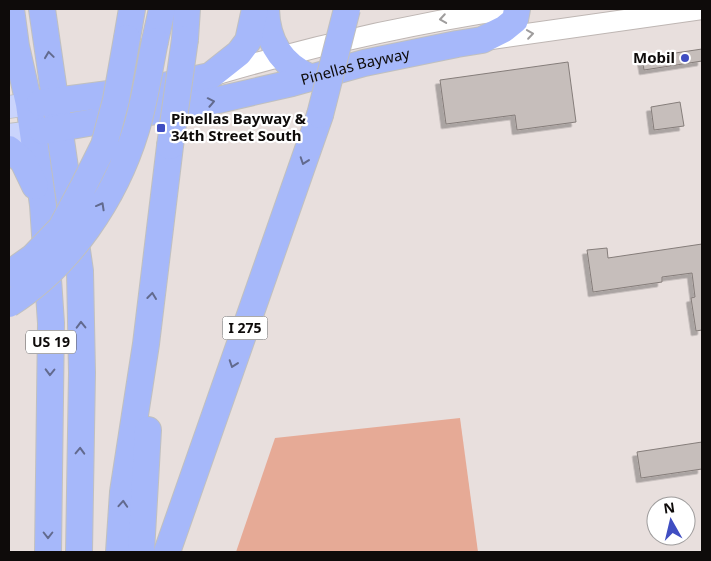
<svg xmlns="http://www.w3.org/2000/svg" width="711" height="561" font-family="'Noto Sans',sans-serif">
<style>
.green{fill:#e6aa96}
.building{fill:#c6bebb;stroke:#857d7a;filter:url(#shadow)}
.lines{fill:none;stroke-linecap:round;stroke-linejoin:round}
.secondary-casing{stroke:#beb6b3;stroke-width:22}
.primary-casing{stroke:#c0c0bf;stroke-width:24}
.highway-casing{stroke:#c0c0bf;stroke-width:28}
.secondary{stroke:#fff;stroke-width:20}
.primary{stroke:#cad4fc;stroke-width:22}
.highway{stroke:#a6b8fa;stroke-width:26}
.highway-bridge-casing{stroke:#c0c0bf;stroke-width:28;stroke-linecap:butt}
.highway-bridge{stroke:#a6b8fa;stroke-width:26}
.oneway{stroke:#9f9d9d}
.oneway2{stroke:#626a8e}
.poi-dot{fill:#404ec2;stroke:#fff;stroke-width:2}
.labels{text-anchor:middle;stroke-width:4.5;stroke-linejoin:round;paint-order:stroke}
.shield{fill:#fff;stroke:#565454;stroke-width:1}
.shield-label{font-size:14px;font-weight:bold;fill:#0e0b0a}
.poi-label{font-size:15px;font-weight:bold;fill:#0e0b0a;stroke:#fff;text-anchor:end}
.street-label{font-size:15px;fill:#0e0b0a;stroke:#fff}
</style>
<defs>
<filter id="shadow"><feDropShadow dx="-4.5" dy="4.5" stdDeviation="0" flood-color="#0004"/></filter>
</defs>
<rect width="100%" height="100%" fill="#e8dfdd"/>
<path class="green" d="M460,418L478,552H236L275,438Z"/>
<path class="building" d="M702,49V61L644,70L642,58Z
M568,62L576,122L517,130L515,115L446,124L440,80Z
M680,102L684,126L654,130L651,107Z
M702,244V330L696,331L691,298L695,297L692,273L662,277V282L593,292L587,250L607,248L608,258Z
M702,442V469L641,478L637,452Z"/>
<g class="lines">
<defs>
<path id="secondary" d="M491,39L702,9
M218,74C313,46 411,24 509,9"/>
<path id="primary" d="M9,107L29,104
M9,135L33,132"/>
<g id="highway">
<path d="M11,9L16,46L29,104L43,205L51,323L48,552"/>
<path d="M42,9L80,271L82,373L79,552"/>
<path d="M266,9C267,42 281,64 311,78"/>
<path d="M127,38L132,9"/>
<path d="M185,39L187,9"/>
<path d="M155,41L162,9"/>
<path d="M40,103L155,88L210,76L239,53L248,41L255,9"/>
<path id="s1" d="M43,131L218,100L292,83L364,63L457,44L482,40L504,29L515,20L517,9"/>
<path d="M9,149L23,161L35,186"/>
<path d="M119,552L123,492L146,344L170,146"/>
<path d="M141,552L148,430"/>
<path d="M167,552L320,115"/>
</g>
</defs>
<use href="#secondary" class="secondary-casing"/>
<use href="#primary" class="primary-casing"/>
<use href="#highway" class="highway-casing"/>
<use href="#secondary" class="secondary"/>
<use href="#primary" class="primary"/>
<use href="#highway" class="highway"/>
<defs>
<path id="highway-bridge" d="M320,115L347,9
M170,146L185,39
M9,274L33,257L61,228L83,187L104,145L116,100L127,38
M9,304C70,265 115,199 136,130C145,101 149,70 155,41"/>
</defs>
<use href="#highway-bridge" class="highway-bridge-casing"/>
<use href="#highway-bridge" class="highway-bridge"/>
</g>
<defs><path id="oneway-chevron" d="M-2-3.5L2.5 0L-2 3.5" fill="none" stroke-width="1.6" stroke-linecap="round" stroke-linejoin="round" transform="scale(1.25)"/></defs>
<g class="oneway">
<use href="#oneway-chevron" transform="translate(443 19) rotate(171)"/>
<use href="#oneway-chevron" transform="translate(530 34) rotate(-8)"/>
</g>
<g class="oneway2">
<use href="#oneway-chevron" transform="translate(49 55) rotate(-98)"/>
<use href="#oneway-chevron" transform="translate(211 102) rotate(-11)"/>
<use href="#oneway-chevron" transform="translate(304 161) rotate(109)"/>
<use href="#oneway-chevron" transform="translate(101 206) rotate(-61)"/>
<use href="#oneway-chevron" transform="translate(152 296) rotate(-83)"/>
<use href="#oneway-chevron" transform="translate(81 325) rotate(-91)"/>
<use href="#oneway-chevron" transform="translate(233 364) rotate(109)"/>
<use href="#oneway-chevron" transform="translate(50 372) rotate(91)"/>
<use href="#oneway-chevron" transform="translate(80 451) rotate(-88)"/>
<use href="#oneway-chevron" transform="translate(123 504) rotate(-86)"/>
<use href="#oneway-chevron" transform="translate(48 535) rotate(90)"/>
</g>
<g class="poi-dot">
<circle cx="685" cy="58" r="5"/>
<rect x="156" y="123" width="10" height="10" rx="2.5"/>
</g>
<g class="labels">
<g class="shield">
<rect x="222.5" y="316.5" width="45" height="23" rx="4"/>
<rect x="26" y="330.5" width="50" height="23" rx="4"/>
</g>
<g class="shield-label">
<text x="245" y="333">I 275</text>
<text x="51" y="347">US 19</text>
</g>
<g class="poi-label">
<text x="675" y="63">Mobil</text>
<text x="171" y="124" text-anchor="start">Pinellas Bayway &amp;<tspan x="171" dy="17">34th Street South</tspan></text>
</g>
<g class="street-label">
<text dy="5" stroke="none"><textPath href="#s1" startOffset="319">Pinellas Bayway</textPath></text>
</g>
</g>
<rect width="711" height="561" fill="none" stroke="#0e0b0a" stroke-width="20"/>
<g transform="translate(671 521) rotate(352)"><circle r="24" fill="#ffffff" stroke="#9f9d9d"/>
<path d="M0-4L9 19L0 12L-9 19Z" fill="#404ec2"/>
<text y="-8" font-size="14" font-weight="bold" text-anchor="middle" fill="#0e0b0a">N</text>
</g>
</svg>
